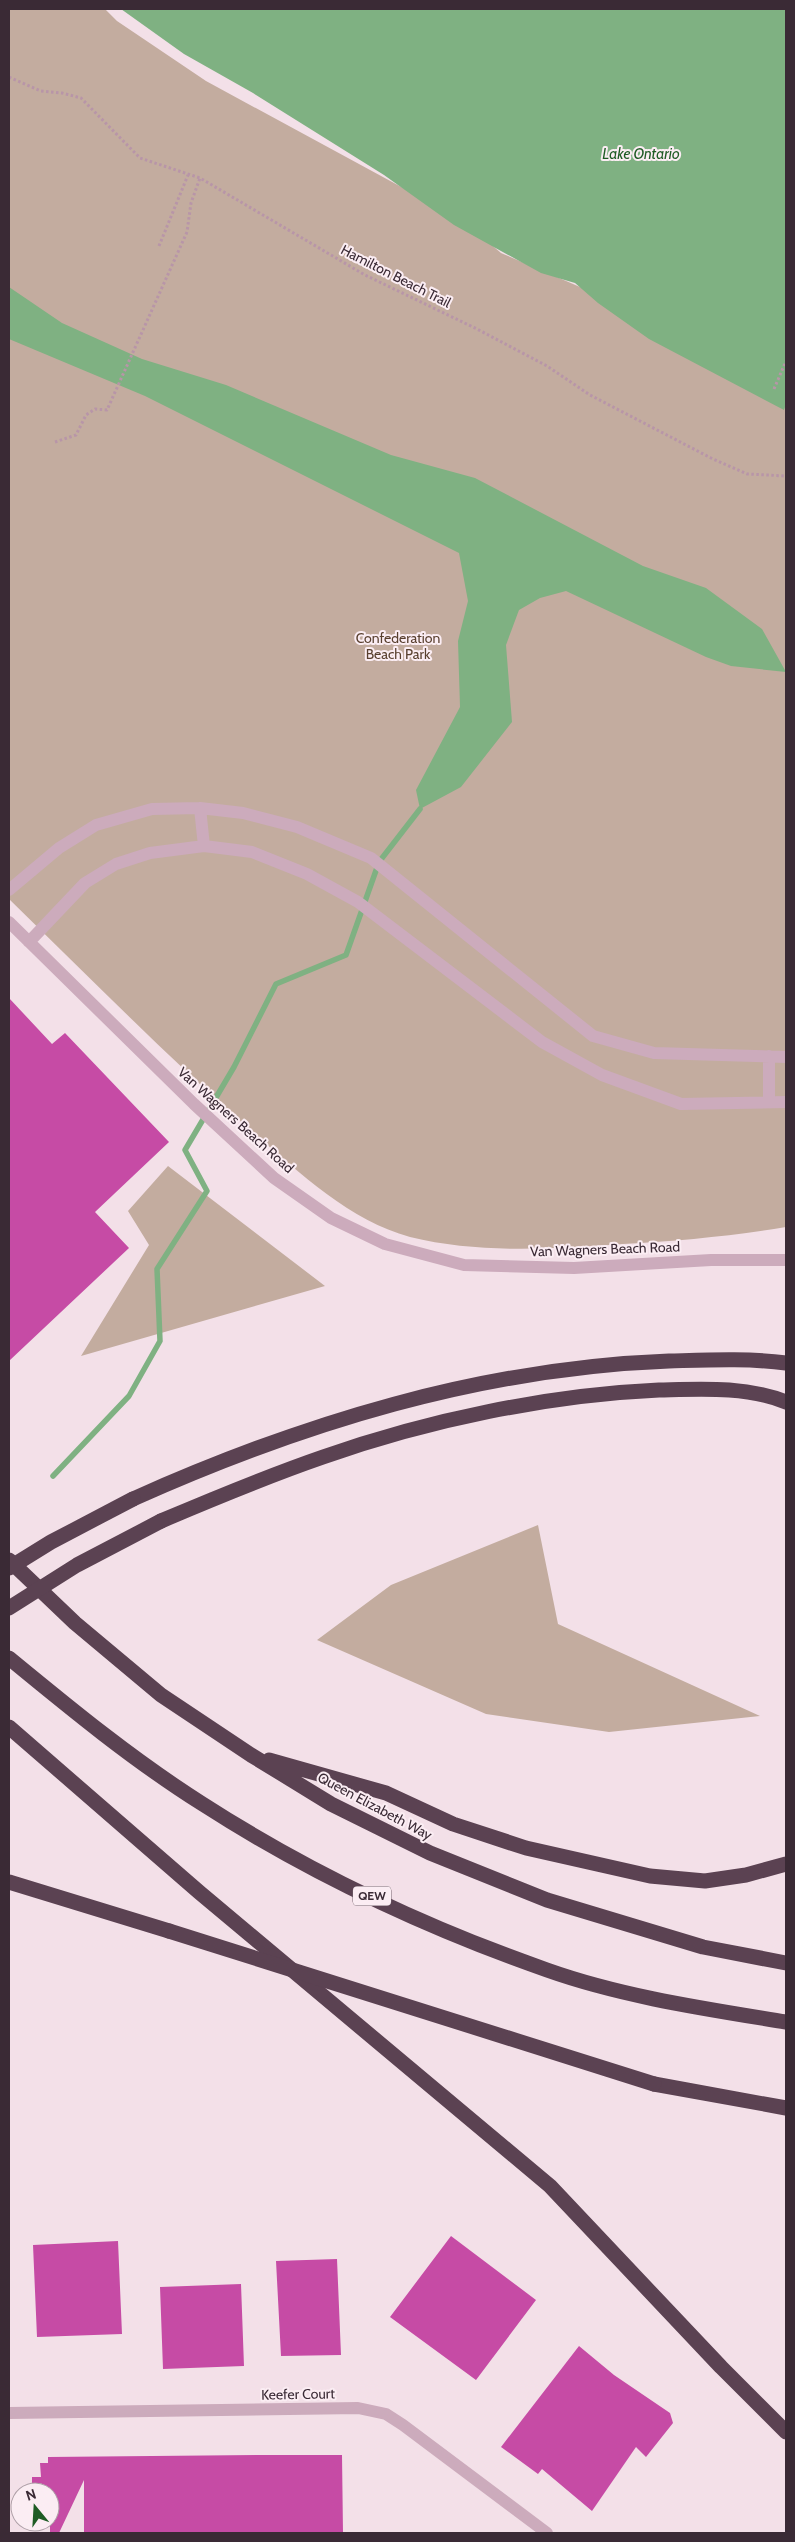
<svg xmlns="http://www.w3.org/2000/svg" width="795" height="2542" font-family="Cabin,sans-serif">
<style>
.green{fill:#c3ac9f}
.water{fill:#7fb182}
.lines{fill:none;stroke-linecap:round;stroke-linejoin:round}
.stream{stroke:#7fb182;stroke-width:5.5}
.building{fill:#c64ba5}
.path{stroke:#b895a8;stroke-width:3;stroke-dasharray:2.5 2.5;stroke-linecap:butt}
.minor{stroke:#ccabbc;stroke-width:12}
.highway{stroke:#5b4252;stroke-width:15}
.highway-bridge{stroke:#5b4252;stroke-width:15}
.labels{text-anchor:middle;stroke-width:4;stroke-linejoin:round;paint-order:stroke}
.shield{fill:#fbedf3;stroke:#74646e;stroke-width:1}
.shield-label{font-size:12px;font-weight:bold;fill:#3a2a35}
.street-label{font-size:14px;fill:#3a2a35;stroke:#fbedf3}
.park-label{font-size:14px;fill:#583f2e;stroke:#fbedf3}
.water-label{font-size:15px;font-style:italic;fill:#1f5c25;stroke:#fbedf3}
</style>
<rect width="100%" height="100%" fill="#f3e0e8"/>
<path class="green" d="M9,9H105L117,21L206,81L464,221L501,253L580,287L786,394V1227C732,1236 678,1241 623,1244C552,1249 480,1254 410,1237C349,1221 295,1169 249,1129C166,1055 88,976 9,899Z
M168,1166L325,1286L81,1356L149,1245L128,1211Z
M538,1525L558,1624L760,1716L609,1732L486,1714L317,1640L391,1585Z"/>
<path class="water" d="M121,9H786V404L784,410L649,339L598,303L575,283L541,273L454,225L384,175L253,93L184,54Z
M9,287L62,323L142,359L226,385L391,455L475,478L643,566L706,588L762,629L786,672L731,666L706,657L566,591L540,598L519,610L506,645L512,722L461,787L420,809L416,790L460,707L458,641L468,601L459,553L145,396L9,339Z"/>
<g class="lines">
<path class="stream" d="M53,1476L129,1396L160,1341L157,1269L207,1191L185,1150L234,1067L276,984L346,955L379,862L420,809"/>
</g>
<path class="building" d="M9,998L52,1044L65,1033L169,1142L95,1212L129,1248L9,1361Z
M451,2236L536,2300L476,2380L390,2317Z
M118,2241L122,2334L37,2337L33,2245Z
M337,2259L341,2355L281,2356L276,2261Z
M241,2284L244,2366L163,2369L160,2287Z
M579,2346L614,2375L670,2413L673,2423L646,2457L636,2447L592,2511L542,2469L538,2474L501,2447Z
M266,2455H342L343,2533H84V2480L59,2533H50V2492H32V2477H41L40,2463H48V2457Z"/>
<g class="lines">
<path class="path" d="M9,77L41,91L62,93L81,98L140,158L200,178L365,275L477,329L547,366L590,395L711,458L747,474L786,476
M159,246L188,175
M774,389L786,361
M55,442L76,435L86,415L95,409L107,410L187,232L191,203L200,178"/>
<path class="minor" d="M200,808L204,846
M9,890L59,848L96,825L152,809L200,808L243,813L297,827L371,858L593,1036L654,1053L786,1057
M9,922L194,1104L274,1178L331,1218L385,1244L464,1265L574,1268L711,1260H786
M29,942L85,883L116,864L150,853L204,846L252,852L307,874L358,902L542,1042L602,1075L681,1104L786,1102
M769,1102V1056
M9,2413L358,2408L386,2414L403,2425L547,2533"/>
<path class="highway" d="M133,1499C303,1423 481,1368 669,1361C707,1360 748,1358 786,1363
M161,1521C215,1498 268,1476 323,1457C428,1420 548,1395 659,1390C701,1389 746,1386 786,1402
M9,1560L75,1623L161,1695L251,1755L331,1804L430,1853L547,1900L703,1947L786,1963
M9,1658C71,1709 133,1760 201,1803C308,1872 427,1928 547,1970C623,1997 707,2009 786,2022
M9,1727L199,1892L550,2186L721,2367L786,2432
M269,1760L386,1793L453,1824L526,1848L650,1876L705,1881L746,1875L786,1864
M9,1882L169,1931
M654,2084L786,2108"/>
<path class="highway-bridge" d="M9,1568L51,1542L133,1499
M9,1608L77,1565L161,1521
M169,1931L654,2084"/>
</g>
<g class="labels">
<rect class="shield" x="353" y="1886.5" width="38" height="19" rx="4"/>
<g class="shield-label">
<text x="372" y="1900">QEW</text>
</g>
<g class="street-label">
<text transform="translate(396 276) rotate(27)" y="5">Hamilton Beach Trail</text>
<text transform="translate(236 1120) rotate(42)" y="5">Van Wagners Beach Road</text>
<text transform="translate(605 1249) rotate(-2)" y="5">Van Wagners Beach Road</text>
<text transform="translate(375 1806) rotate(28)" y="5">Queen Elizabeth Way</text>
<text transform="translate(298 2394) rotate(-1)" y="5">Keefer Court</text>
</g>
<g class="park-label">
<text x="398" y="643">Confederation<tspan x="398" dy="16">Beach Park</tspan></text>
</g>
<g class="water-label">
<text x="641" y="159">Lake Ontario</text>
</g>
</g>
<rect width="795" height="2542" fill="none" stroke="#3a2a35" stroke-width="20"/>
<g transform="translate(35 2507) rotate(342)"><circle r="24" fill="#fbedf3" stroke="#ae9fa7"/>
<path d="M0-4L9 19L0 12L-9 19Z" fill="#1f5c25"/>
<text y="-8" font-size="14" font-weight="bold" text-anchor="middle" fill="#3a2a35">N</text>
</g>
</svg>
